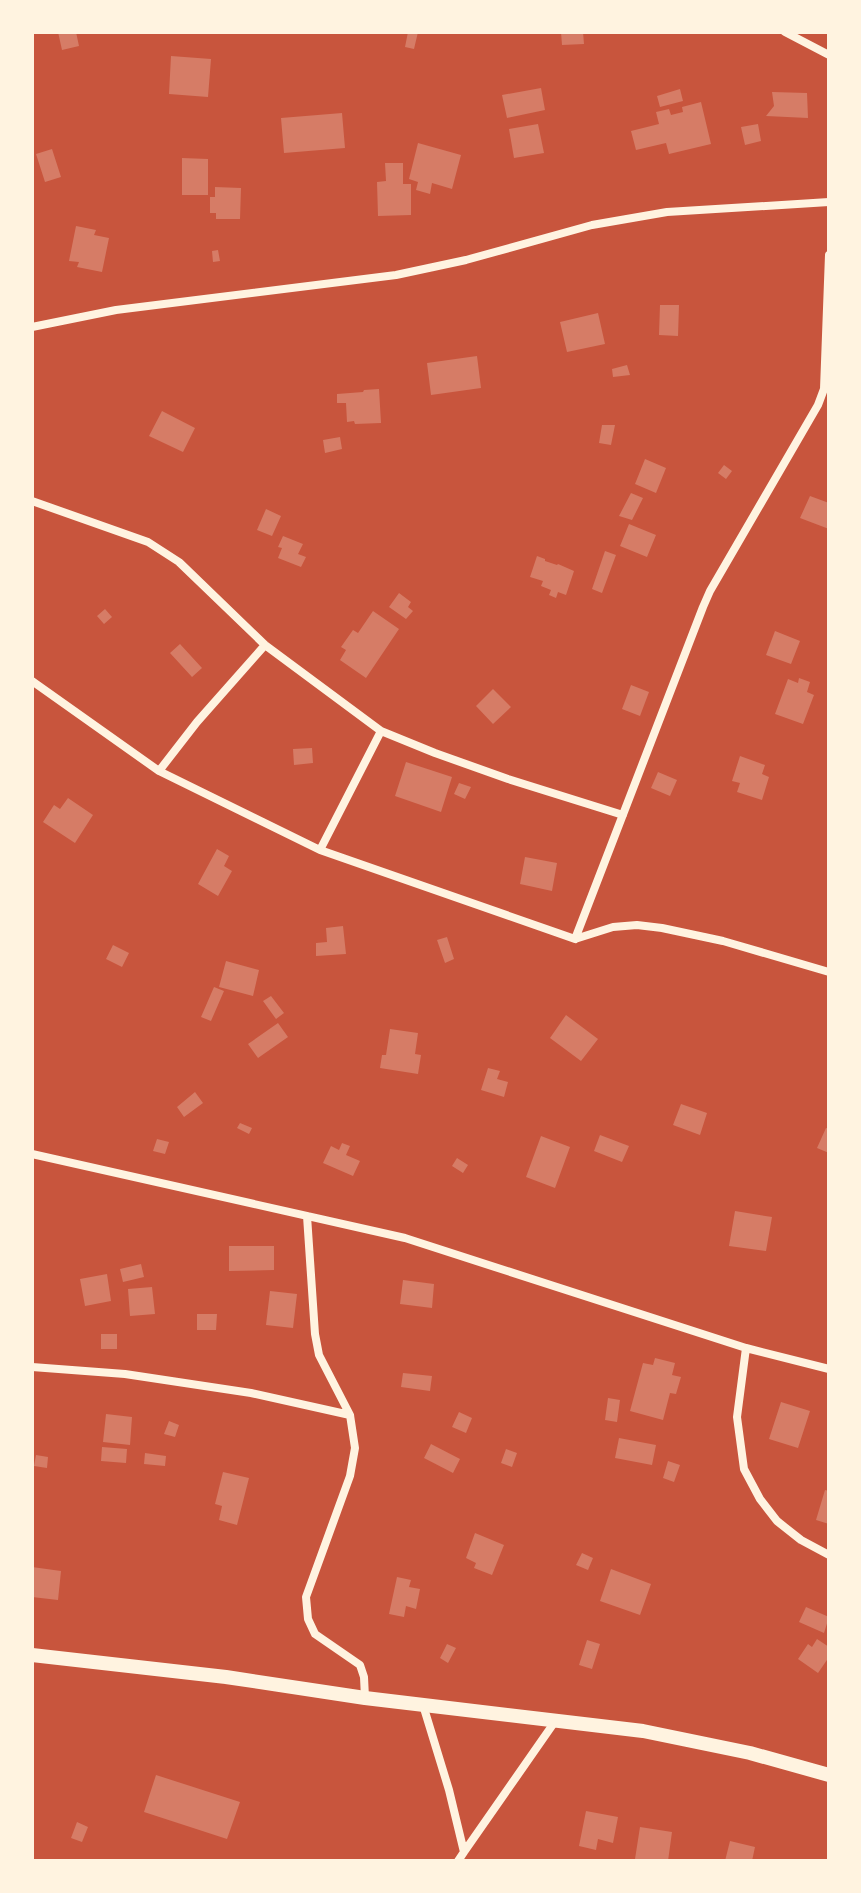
<svg xmlns="http://www.w3.org/2000/svg" width="861" height="1893" font-family="'Fira Sans',sans-serif">
<style>
.building{fill:#d67c66}
.lines{fill:none;stroke-linecap:round;stroke-linejoin:round}
.minor{stroke:#fff3e0;stroke-width:8}
.tertiary{stroke:#fff3e0;stroke-width:14}
</style>
<rect width="100%" height="100%" fill="#c8553d"/>
<path class="building" d="M58,32H76L79,46L62,50Z
M408,32H418L414,49L405,47Z
M561,32H583L584,44L562,45Z
M171,56L211,59L208,97L169,94Z
M541,88L545,110L507,118L502,95Z
M680,89L683,101L660,107L657,96Z
M772,92L807,93L808,118L766,116L774,106Z
M701,102L711,144L669,154L666,143L636,150L631,131L659,124L656,112L669,109L671,115L683,112L682,107Z
M342,113L345,148L284,153L281,118Z
M538,124L544,153L514,158L509,129Z
M758,124L761,141L745,145L741,127Z
M418,143L461,155L452,189L432,183L430,194L416,190L418,182L409,179Z
M52,149L61,177L45,182L36,154Z
M182,158L208,159V195H182Z
M385,163H403V184H411V215L378,216L377,182L386,181Z
M215,187L241,188L240,219H216V213H210V197H215Z
M76,226L96,230L94,235L109,238L102,272L77,267L79,262L69,261Z
M218,250L220,261L213,262L212,251Z
M660,305H679L678,336L659,335Z
M598,313L605,344L567,352L560,322Z
M477,356L481,388L431,395L427,363Z
M627,365L630,375L613,377L612,369Z
M379,389L381,423L355,424L354,421L347,422L346,403H337V394L363,392L364,390Z
M162,411L195,428L183,452L149,436Z
M602,425H615L611,445L599,443Z
M340,437L342,449L325,453L323,440Z
M645,459L666,468L656,493L635,484Z
M724,465L732,471L726,479L718,473Z
M631,493L643,498L632,520L619,516Z
M810,496L829,503V529L800,518Z
M266,509L281,516L272,536L257,530Z
M629,524L656,535L647,557L620,546Z
M283,536L303,544L298,554L306,557L301,567L278,558L282,548L278,547Z
M605,551L616,555L602,593L592,589Z
M537,556L545,559V561L557,565L558,564L574,571L566,595L558,592L556,598L549,595L551,590L541,586L543,581L530,577Z
M399,593L411,602L408,607L413,611L406,619L389,607Z
M105,609L112,617L104,624L97,616Z
M373,611L399,629L366,678L340,660L346,650L341,647L353,630L358,633Z
M775,631L800,641L791,664L766,655Z
M180,644L202,668L192,677L170,653Z
M799,678L810,682L807,692L814,695L803,724L775,714L788,679L798,683Z
M631,685L649,692L640,716L622,709Z
M493,689L511,707L493,724L476,706Z
M312,748L313,763L294,765L293,749Z
M740,756L765,765L762,774L769,777L762,800L737,792L740,783L732,781Z
M406,762L452,777L441,812L395,796Z
M658,772L677,780L670,796L651,788Z
M459,783L471,787L465,799L454,794Z
M68,798L93,815L75,843L43,822L54,805L60,809Z
M217,849L229,856L224,866L232,871L218,896L198,884Z
M525,857L557,863L552,891L520,884Z
M343,926L346,954L316,956V943L327,942L326,928Z
M447,937L454,959L445,963L437,940Z
M113,945L129,953L122,967L106,959Z
M226,961L259,970L253,996L219,987Z
M214,987L224,991L211,1021L201,1017Z
M271,996L284,1013L276,1019L263,1001Z
M566,1015L598,1039L581,1061L550,1038Z
M278,1023L288,1037L258,1058L248,1044Z
M390,1029L418,1033L415,1054L421,1055L418,1074L380,1068L382,1055H386Z
M488,1068L500,1071L497,1079L508,1082L504,1097L481,1090Z
M195,1092L203,1103L184,1117L177,1107Z
M681,1104L707,1113L700,1135L673,1125Z
M240,1123L252,1128L249,1134L237,1128Z
M826,1128L829,1129V1153L817,1148Z
M600,1135L629,1146L622,1162L594,1151Z
M541,1136L570,1147L555,1188L526,1177Z
M157,1139L169,1142L165,1154L153,1151Z
M342,1143L350,1146L346,1155L360,1161L353,1176L323,1163L331,1146L339,1150Z
M457,1158L468,1165L463,1173L452,1166Z
M735,1211L772,1217L766,1251L729,1246Z
M229,1246H274V1270L229,1271Z
M141,1264L144,1277L123,1282L120,1269Z
M107,1274L111,1301L85,1306L80,1279Z
M403,1280L434,1284L432,1308L400,1304Z
M152,1287L155,1314L130,1316L128,1289Z
M270,1291L297,1294L293,1328L266,1325Z
M197,1314H217L216,1330H197Z
M101,1334H117V1349H101Z
M655,1358L675,1363L672,1375L681,1377L676,1394L670,1393L663,1420L630,1411L643,1363L653,1365Z
M403,1373L432,1376L430,1391L401,1387Z
M608,1398L620,1400L617,1422L605,1420Z
M781,1402L810,1411L798,1448L769,1439Z
M459,1412L472,1418L466,1433L452,1427Z
M106,1414L132,1417L130,1445L103,1442Z
M169,1421L179,1425L175,1437L164,1434Z
M619,1438L656,1445L652,1465L615,1458Z
M431,1444L460,1459L453,1473L424,1458Z
M102,1447L127,1449L126,1463L101,1461Z
M506,1449L517,1453L512,1467L501,1463Z
M145,1453L166,1456L165,1466L144,1464Z
M36,1455L48,1457L47,1468L34,1466Z
M668,1461L680,1465L674,1482L663,1478Z
M223,1472L249,1478L237,1525L219,1520L222,1506L215,1504Z
M825,1490L829,1491V1524L816,1520Z
M475,1533L504,1545L492,1575L474,1568L476,1563L466,1558Z
M582,1553L593,1558L588,1570L576,1565Z
M32,1567L61,1571L58,1600L32,1597Z
M611,1569L651,1584L640,1615L600,1601Z
M397,1577L411,1580L409,1587L420,1589L416,1609L406,1606L404,1617L389,1614Z
M806,1607L829,1617L824,1633L799,1622Z
M817,1639L829,1647V1657L818,1673L798,1659L808,1644L812,1647Z
M587,1640L600,1644L592,1669L579,1665Z
M447,1644L456,1648L448,1663L440,1658Z
M156,1775L240,1802L227,1839L144,1812Z
M586,1811L618,1817L613,1843L598,1839L596,1850L579,1846Z
M77,1822L88,1827L82,1842L71,1838Z
M640,1827L672,1832L668,1861L635,1859Z
M730,1841L755,1847L752,1861H725Z"/>
<g class="lines">
<path class="minor" d="M785,32L829,55
M32,327L116,310L396,275L466,260L592,225L667,212L829,202
M32,501L148,542L179,562L265,645L381,731L435,753L508,779L623,815
M32,681L159,771L197,722L265,645
M159,771L320,850L575,939L613,927L637,925L662,928L723,941L829,972
M320,850L381,731
M575,939L703,607L710,591L818,405L824,389L829,255
M32,1154L405,1238L746,1348L829,1369
M307,1216L315,1334L319,1355L350,1415
M746,1348L737,1417L744,1469L760,1499L777,1521L801,1540L829,1555
M32,1367L125,1374L251,1393L350,1415L355,1448L350,1476L306,1597L308,1619L315,1634L360,1665L364,1677L365,1698
M423,1705L449,1790L464,1852L458,1861
M464,1852L556,1720"/>
<path class="tertiary" d="M32,1655L226,1677L365,1698L643,1731L750,1753L829,1775"/>
</g>
<rect width="861" height="1893" fill="none" stroke="#fff3e0" stroke-width="68"/>
</svg>
